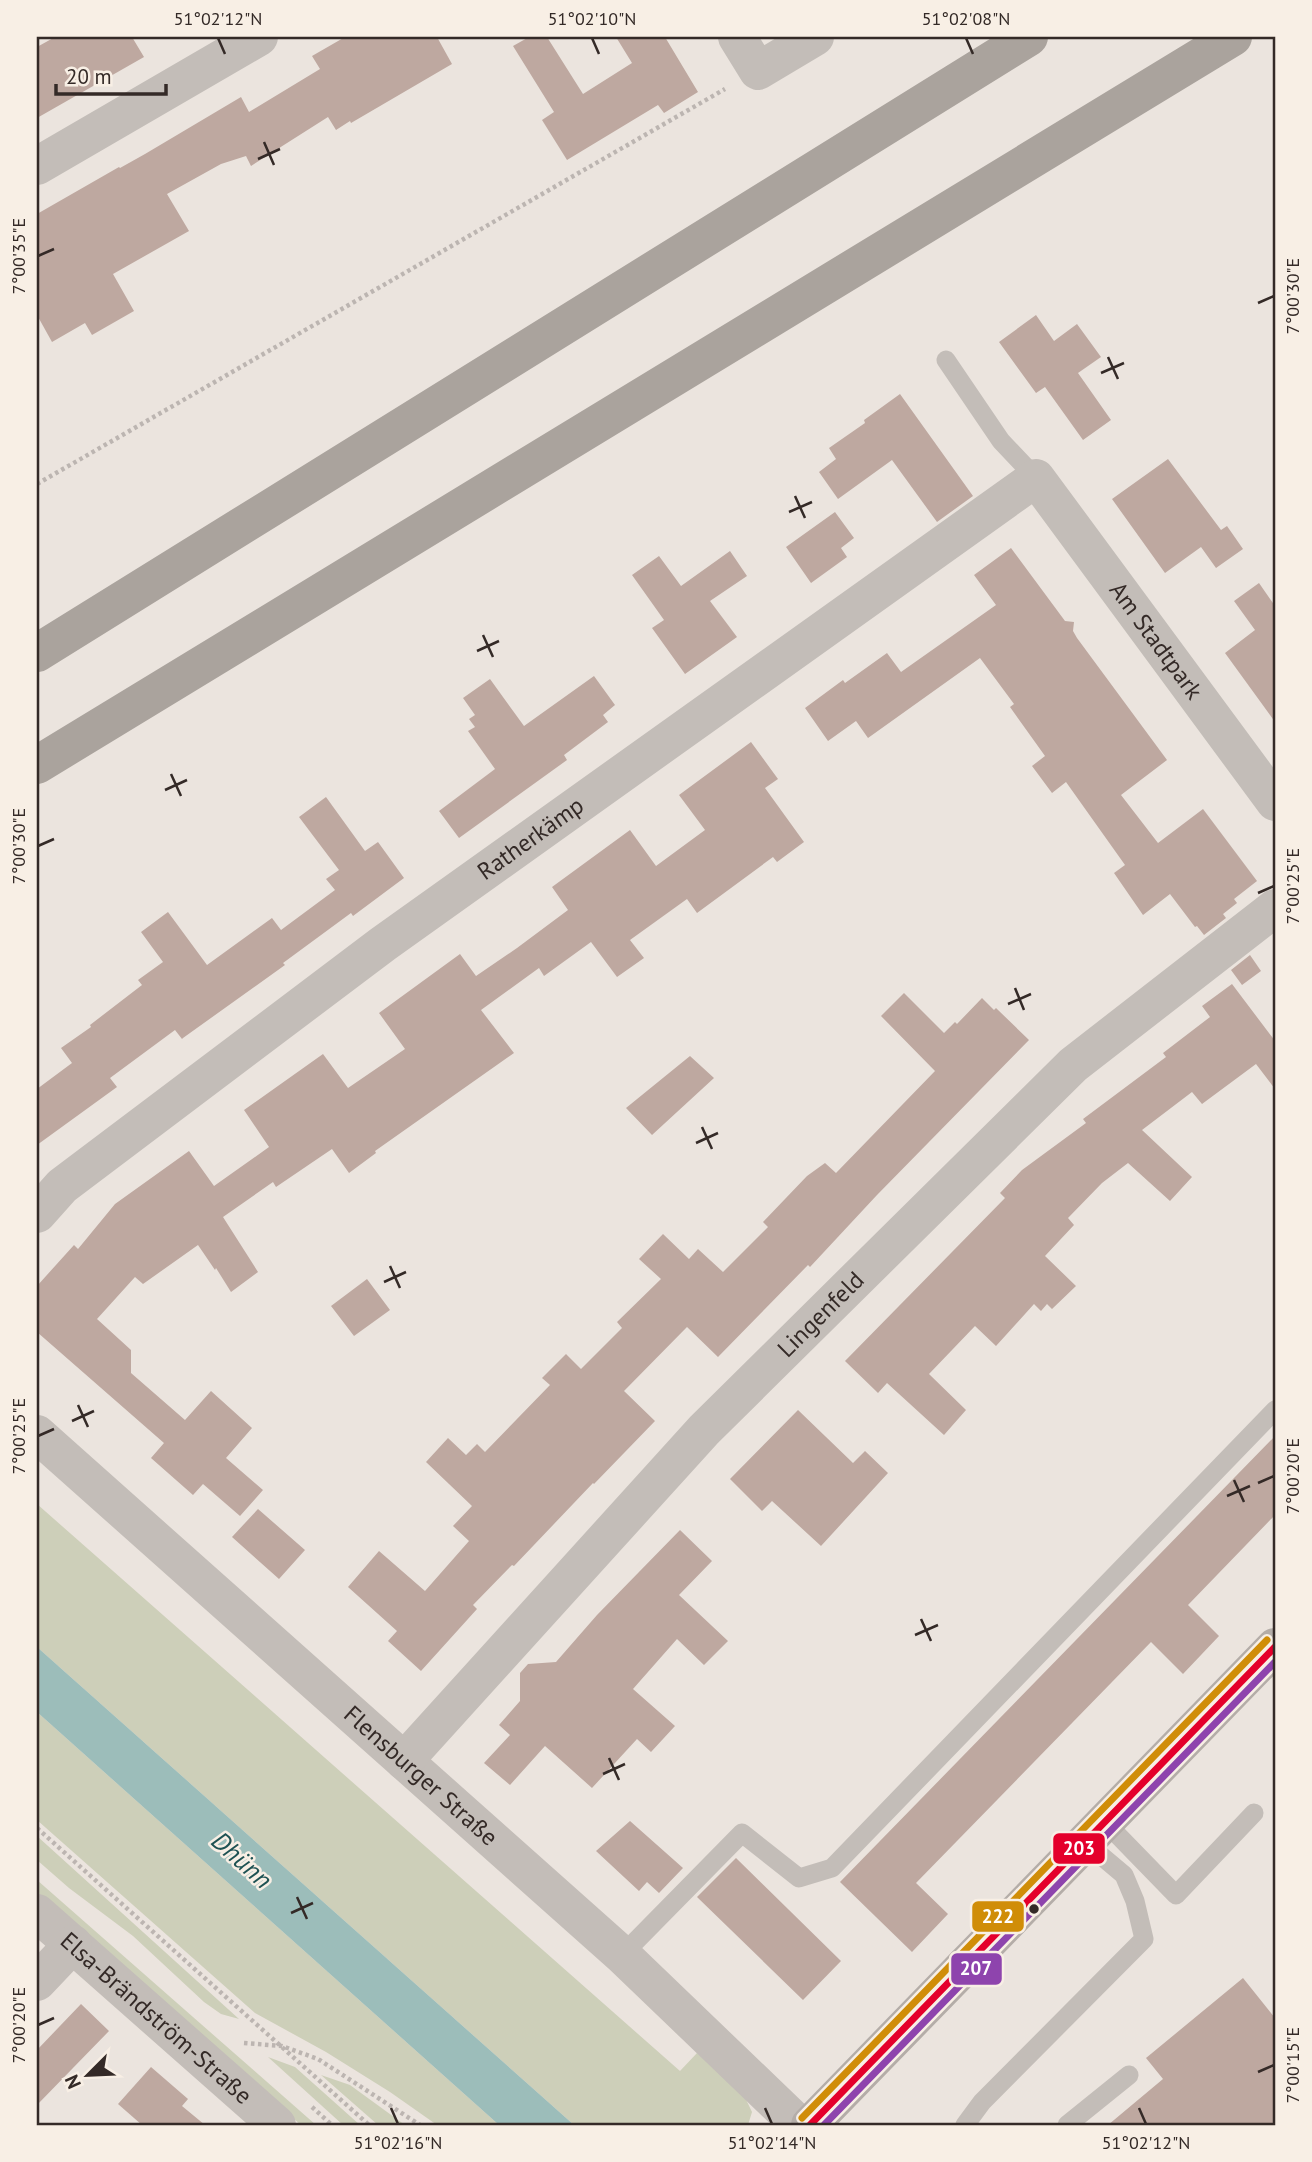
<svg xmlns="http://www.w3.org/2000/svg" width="1312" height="2162" font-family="'PT Sans',sans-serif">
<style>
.green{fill:#cdcfb9}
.water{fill:#9cbdba}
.building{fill:#bea8a0}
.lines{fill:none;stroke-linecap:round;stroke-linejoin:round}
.path{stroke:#bcb5b1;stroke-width:4.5;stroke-dasharray:3.5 3.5;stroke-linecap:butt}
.lane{stroke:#c3bdb8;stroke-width:19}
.street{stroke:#c3bdb8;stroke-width:38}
.secondary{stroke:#b4ada8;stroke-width:38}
.highway{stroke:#aaa39d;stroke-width:38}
.bus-1-casing{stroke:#f8efe5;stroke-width:12}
.bus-2-casing{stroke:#f8efe5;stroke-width:12}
.bus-3-casing{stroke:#f8efe5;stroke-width:12}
.bus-1{stroke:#e4002b;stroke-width:7}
.bus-2{stroke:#8e44ad;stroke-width:7}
.bus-3{stroke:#d08d08;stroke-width:7}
.ticks{fill:none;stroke:#342a27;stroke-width:2.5}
.bus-dot{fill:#342a27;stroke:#f8efe5;stroke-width:2.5}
.labels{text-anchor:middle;stroke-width:5;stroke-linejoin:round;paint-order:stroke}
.street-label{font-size:24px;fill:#342a27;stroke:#f8efe5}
.water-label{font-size:26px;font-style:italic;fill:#1e5253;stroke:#f8efe5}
.line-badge{stroke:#f8efe5;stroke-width:2.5}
.badge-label{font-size:19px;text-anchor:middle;font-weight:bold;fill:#fff}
.neatline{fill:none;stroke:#342a27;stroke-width:2.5}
.ticks-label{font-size:18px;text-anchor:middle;fill:#342a27}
</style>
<rect width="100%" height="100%" fill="#ebe4de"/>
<path class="green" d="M37,1504L680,2071L697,2053L740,2087L752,2112L748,2125H574L37,1647Z
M37,1712L499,2125H437L390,2092L326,2052L255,2013L37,1820Z
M37,1836L239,2019L221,2014L204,2002L133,1936L69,1888L37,1860Z
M37,1880L316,2125H301L37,1894Z
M268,2057L295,2067L360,2125H343Z
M321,2075L350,2085L405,2125H378Z"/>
<path class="water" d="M37,1647L574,2125H499L37,1712Z"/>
<path class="building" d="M55,37H132L144,57L37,118V47Z
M345,37H437L452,64L351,123L350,121L336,130L328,117L251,166L246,156L221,164L167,194L189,231L113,274L134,311L92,335L85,323L52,342L37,315V214L119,167L120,168L145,154L241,97L249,112L320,69L312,56Z
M529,37H547L583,94L632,63L616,37H665L698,92L664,113L658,105L567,160L542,120L554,112L513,46Z
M1036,315L1054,341L1077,324L1101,357L1078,373L1111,420L1083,440L1045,387L1036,393L999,342Z
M900,394L973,496L937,522L892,460L838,499L819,472L836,459L829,448L865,423L864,420Z
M1168,459L1221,530L1227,526L1243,549L1216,568L1201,547L1165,573L1112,499Z
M835,512L854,538L841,548L847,557L811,583L786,547Z
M1011,548L1065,621L1074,622L1073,631L1077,638L1167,760L1121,795L1158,843L1203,809L1257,881L1234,899L1237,903L1223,914L1226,918L1204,935L1197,926L1195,927L1170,894L1143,915L1114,873L1125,865L1066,782L1052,793L1032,766L1045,756L1010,707L1014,704L980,658L868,738L856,721L828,741L805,708L843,680L845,683L887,653L901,672L996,605L974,575Z
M730,551L747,576L710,601L737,637L685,674L652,628L664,620L632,575L659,556L681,586Z
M1259,583L1275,606V722L1225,653L1255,630L1234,601Z
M594,676L615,705L603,715L608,722L564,755L567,760L459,838L439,811L495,769L468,731L475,727L469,719L475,715L463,698L490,679L524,726Z
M751,742L778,779L765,788L804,842L777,862L773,857L697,913L687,899L630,940L644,958L617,977L591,942L544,976L539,968L481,1010L514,1053L375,1151L376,1153L349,1173L332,1149L276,1187L273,1182L223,1217L258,1272L231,1292L216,1268L215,1270L198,1245L143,1284L135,1277L97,1319L131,1350V1373L185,1420L211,1391L252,1428L226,1458L263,1490L240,1516L203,1484L193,1495L151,1458L164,1443L37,1332V1286L74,1245L78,1249L115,1204L189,1151L214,1186L269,1147L244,1110L323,1054L348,1088L405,1049L379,1013L460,954L476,976L517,948L568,910L552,887L630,830L656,866L705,830L679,795Z
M326,797L365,851L378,842L404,878L353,916L351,913L283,963L285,965L183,1038L182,1039L175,1030L110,1078L117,1087L37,1145V1089L72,1063L61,1048L91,1027L90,1025L142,985L138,980L163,962L141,932L168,912L207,965L272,918L281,930L335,890L326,879L339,870L299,817Z
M1250,955L1261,971L1242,985L1231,970Z
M1232,984L1275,1041V1089L1256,1064L1202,1104L1192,1092L1142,1130L1192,1177L1170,1201L1128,1163L1102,1183L1068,1218L1074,1225L1045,1256L1076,1286L1052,1309L1047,1304L1041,1311L1034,1304L996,1346L975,1326L929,1374L966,1410L944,1435L887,1383L878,1393L845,1361L1005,1198L1000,1193L1022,1170L1086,1123L1083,1119L1166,1057L1163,1053L1210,1017L1202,1006Z
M904,993L944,1033L955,1022L957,1024L982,998L994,1010L996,1008L1029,1040L877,1195L810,1267L808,1265L718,1357L687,1327L624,1391L655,1421L594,1484L593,1483L514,1566L512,1565L473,1605L477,1609L421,1671L388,1641L397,1631L348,1587L379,1551L425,1591L469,1541L453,1526L472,1506L426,1462L448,1438L466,1455L477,1444L485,1452L550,1385L542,1378L566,1354L581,1369L622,1328L617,1322L661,1279L639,1259L663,1234L689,1259L698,1249L723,1272L768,1227L763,1222L807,1176L825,1163L836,1173L935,1071L881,1016Z
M690,1056L714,1078L652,1135L626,1108Z
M367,1279L390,1310L354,1336L331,1306Z
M798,1410L853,1463L865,1451L888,1473L821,1546L772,1501L762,1511L730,1479Z
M1275,1436V1515L1188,1605L1219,1636L1183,1674L1151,1642L916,1883L948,1914L912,1952L840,1882Z
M258,1509L305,1550L279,1579L232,1537Z
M680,1530L712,1561L679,1595L728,1641L704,1665L677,1639L633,1689L675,1726L651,1752L637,1739L592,1788L545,1746L510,1785L484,1763L510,1735L499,1725L520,1701V1673L528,1664L556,1662L597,1615Z
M630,1821L683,1868L659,1893L647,1882L639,1891L596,1851Z
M736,1858L841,1961L803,2000L697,1897Z
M1243,1978L1275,2018V2125H1108L1163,2079L1146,2058Z
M81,2004L109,2031L37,2105V2050Z
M151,2067L188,2099L182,2106L205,2125H142L118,2104Z"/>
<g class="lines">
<path class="path" d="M37,484L725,89
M37,1828L369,2125
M244,2043L282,2046L318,2059L420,2125
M312,2107L332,2125"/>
<path class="lane" d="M946,360L1001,441L1036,478
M1106,1823L1176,1895L1254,1813
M622,1955L742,1833L799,1878L832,1868L1275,1410
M965,2125L982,2102L1144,1939L1135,1901L1124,1875L1086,1843
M1067,2125L1129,2075"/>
<g class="street">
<path d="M737,37L758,71L815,37"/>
<path d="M37,166L259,37"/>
<path id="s1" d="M37,1214L62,1186L383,944L1036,478L1275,802"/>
<path id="s2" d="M37,1434L622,1955L799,2125"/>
<path id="s3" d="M404,1761L704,1430L1073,1065L1275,908"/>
<path id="s4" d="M37,1913L277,2125"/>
<path d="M37,1982L73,1944"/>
</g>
<path class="secondary" d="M810,2125L1275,1647"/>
<path class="highway" d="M37,653L1029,37
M37,765L1233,37"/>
<defs>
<path id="bus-1" d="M810,2125L1275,1647"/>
<path id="bus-2" d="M824,2125L1275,1662"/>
<path id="bus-3" d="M802,2118L1267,1640"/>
</defs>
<use href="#bus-1" class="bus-1-casing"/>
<use href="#bus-2" class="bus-2-casing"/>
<use href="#bus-3" class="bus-3-casing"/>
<use href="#bus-1" class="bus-1"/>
<use href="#bus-2" class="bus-2"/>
<use href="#bus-3" class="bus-3"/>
</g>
<path class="ticks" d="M218,38L225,54M592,38L599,54M966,38L973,54M264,142L274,165M258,159L280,149M38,256L54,249M1258,303L1274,296M1108,357L1118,379M1101,373L1124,363M795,496L805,518M789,512L812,502M483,635L493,657M477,651L499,641M171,774L181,796M165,790L187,780M38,846L54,839M1258,893L1274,886M1015,988L1024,1010M1008,1004L1031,994M702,1127L712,1149M696,1143L718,1133M390,1266L400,1288M384,1282L406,1272M78,1405L88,1427M72,1421L94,1411M38,1436L54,1429M1234,1480L1244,1502M1258,1483L1274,1476M1227,1496L1250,1486M921,1619L931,1641M915,1635L938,1625M609,1758L619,1780M603,1774L625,1764M297,1897L307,1919M291,1913L313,1903M38,2025L54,2018M1258,2072L1274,2065M391,2108L398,2124M765,2108L772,2124M1139,2108L1146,2124"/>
<circle class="bus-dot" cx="1034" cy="1909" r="6"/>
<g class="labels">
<g class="street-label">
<text dy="8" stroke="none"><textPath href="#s1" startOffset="1444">Am Stadtpark</textPath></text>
<text dy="8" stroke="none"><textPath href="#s1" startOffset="621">Ratherkämp</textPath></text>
<text dy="8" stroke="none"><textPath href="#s3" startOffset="611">Lingenfeld</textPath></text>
<text dy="8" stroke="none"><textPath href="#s2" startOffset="514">Flensburger Straße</textPath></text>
<text dy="8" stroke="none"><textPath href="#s4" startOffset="159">Elsa-Brändström-Straße</textPath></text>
</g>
<g class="water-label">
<text transform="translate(242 1860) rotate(42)" y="9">Dhünn</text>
</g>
</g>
<g class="line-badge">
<rect x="1052" y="1832" width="54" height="33" rx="7" fill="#e4002b"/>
<rect x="971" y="1900" width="54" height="33" rx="7" fill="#d08d08"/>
<rect x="950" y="1952" width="53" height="34" rx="7" fill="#8e44ad"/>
</g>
<g class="badge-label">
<text x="1079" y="1855">203</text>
<text x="998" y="1923">222</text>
<text x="976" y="1975">207</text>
</g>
<rect width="1312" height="2162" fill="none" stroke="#f8efe5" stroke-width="77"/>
<g transform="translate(88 2075) rotate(246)" stroke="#f8efe5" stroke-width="5" paint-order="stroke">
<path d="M0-5L12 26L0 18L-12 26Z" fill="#342a27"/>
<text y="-10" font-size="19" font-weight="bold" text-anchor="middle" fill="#342a27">N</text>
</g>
<path d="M56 84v10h110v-10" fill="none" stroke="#342a27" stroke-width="3.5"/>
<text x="66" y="84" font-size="21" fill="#342a27" stroke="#f8efe5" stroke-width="5" paint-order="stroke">20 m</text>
<rect x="38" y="38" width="1236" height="2086" class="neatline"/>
<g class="ticks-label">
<text x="218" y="25">51°02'12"N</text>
<text x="592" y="25">51°02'10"N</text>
<text x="966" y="25">51°02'08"N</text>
<text transform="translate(19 256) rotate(-90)" y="6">7°00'35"E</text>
<text transform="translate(1293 296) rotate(-90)" y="6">7°00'30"E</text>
<text transform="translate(19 846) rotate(-90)" y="6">7°00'30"E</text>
<text transform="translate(1293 886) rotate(-90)" y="6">7°00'25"E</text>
<text transform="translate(19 1436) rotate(-90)" y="6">7°00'25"E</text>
<text transform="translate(1293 1476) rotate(-90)" y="6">7°00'20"E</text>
<text transform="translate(19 2025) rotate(-90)" y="6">7°00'20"E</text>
<text transform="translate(1293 2065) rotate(-90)" y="6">7°00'15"E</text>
<text x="398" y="2149">51°02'16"N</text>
<text x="772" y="2149">51°02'14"N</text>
<text x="1146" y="2149">51°02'12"N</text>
</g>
</svg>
